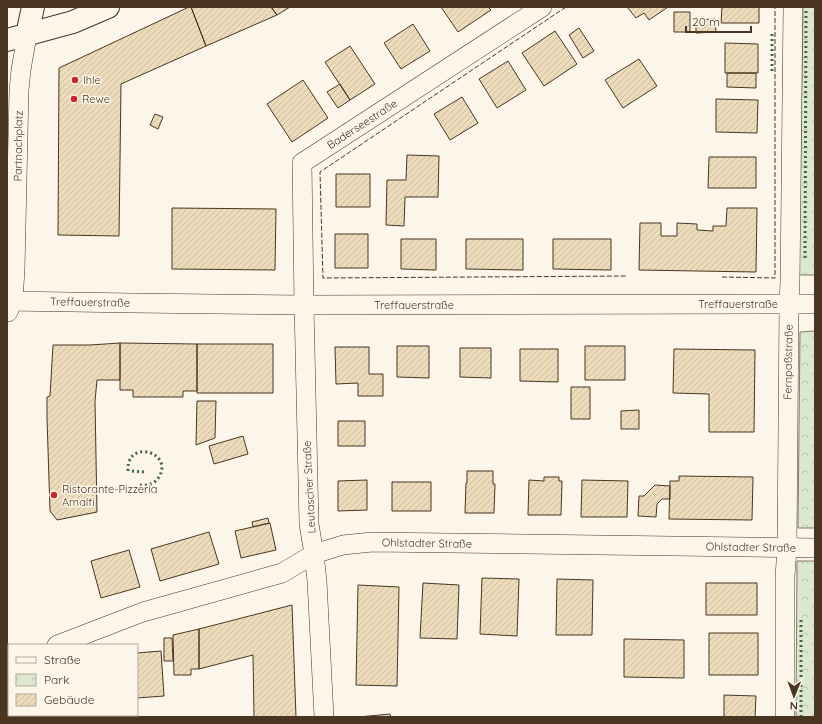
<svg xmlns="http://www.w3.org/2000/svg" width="822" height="724" font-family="Quicksand,sans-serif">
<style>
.park{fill:url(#park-crowns);stroke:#887966}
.building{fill:url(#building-hatch);stroke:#4a3520}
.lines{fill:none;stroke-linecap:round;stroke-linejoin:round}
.street-casing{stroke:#4a3520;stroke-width:20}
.secondary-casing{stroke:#4a3520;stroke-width:24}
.street{stroke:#fbf6e9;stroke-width:19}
.secondary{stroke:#fbf6e9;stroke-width:22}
.hedge{stroke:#436837;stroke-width:3;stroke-dasharray:2 3;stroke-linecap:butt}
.fence{stroke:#4a3520;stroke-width:1;stroke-dasharray:5 2;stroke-linecap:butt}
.poi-dot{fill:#c62828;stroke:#fbf6e9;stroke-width:1.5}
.labels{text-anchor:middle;stroke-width:3;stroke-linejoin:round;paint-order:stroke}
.poi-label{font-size:11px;fill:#4a3520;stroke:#fbf6e9;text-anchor:start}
.street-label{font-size:11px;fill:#4a3520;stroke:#fbf6e9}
</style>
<defs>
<pattern id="park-crowns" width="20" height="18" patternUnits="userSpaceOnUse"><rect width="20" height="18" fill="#dce7d0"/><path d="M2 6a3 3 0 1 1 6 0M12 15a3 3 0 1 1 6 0" fill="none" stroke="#bec7b2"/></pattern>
<pattern id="building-hatch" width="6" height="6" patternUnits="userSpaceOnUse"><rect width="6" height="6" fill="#ecdcbc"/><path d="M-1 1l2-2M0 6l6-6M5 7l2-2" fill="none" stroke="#ccbda1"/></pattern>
</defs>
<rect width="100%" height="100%" fill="#fbf6e9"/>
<path class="park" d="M803,7H815V275H799Z
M815,331V528H798L800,332Z
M797,561H815V717H796Z"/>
<path class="building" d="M189,7H191L206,46L121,84L119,236L58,235L59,68Z
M191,7H271L277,15L206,46Z
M271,7H290L277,15Z
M441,7H488L491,10L458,32Z
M627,7H668L649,20L644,13L636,18Z
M722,7H759V23H721Z
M674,12H690V32H674Z
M715,19L716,32L696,33V20Z
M413,24L430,51L401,69L384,43Z
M579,28L594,51L583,58L569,35Z
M555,31L577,64L544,86L522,53Z
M725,43L758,44V73H725Z
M350,46L375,84L350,100L325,62Z
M639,59L657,86L623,108L605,80Z
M508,61L526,90L497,108L479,79Z
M727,73H756V88L727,87Z
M303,80L328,118L292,142L267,104Z
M340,84L350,100L338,108L327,92Z
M462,97L478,123L450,140L434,114Z
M716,99L758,100L757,133L716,132Z
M155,114L163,117L158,129L150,125Z
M407,155L439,156L438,197H405L404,226L386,225L387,180H406Z
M709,157H756V188H708Z
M336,174H370V207H336Z
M172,208L276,209L275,270L172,269Z
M727,208H757L756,272L639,270L640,223H661V236H677V223L697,224V230L713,231V226H726Z
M335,234H368V268H335Z
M401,239H436V270L401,269Z
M466,239H523V270L466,269Z
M553,239H611V270L553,269Z
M120,343V380H97L95,401L97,512L57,520L50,511L47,418V397L50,396L53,345H90Z
M120,343L197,344V391H183V397H133V390H120Z
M197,344H273V393H197Z
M397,346H429V378L397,377Z
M585,346H625V380H585Z
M335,347H369V374H383V396H358V383L336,384Z
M460,348H491V378L460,377Z
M520,349H558V382L520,381Z
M674,349L755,350L754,432H709V394L673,393Z
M571,387H590V419H571Z
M197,401H216L215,438L196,445Z
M639,410V429H621V411Z
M338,421H365V446H338Z
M243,436L248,454L214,464L209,446Z
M467,471H493V484H495L494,513H465L466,483H467Z
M679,476L753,477L752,520L669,519L670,481H679Z
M544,477H559V481H562L561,515H528L529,480L544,481Z
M367,480V510L338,511V481Z
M582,480L628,481L627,517H581Z
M392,482H431V511H392Z
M655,485L670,486V499H662L657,504L656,517L638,516L639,496H644Z
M268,518L269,523L253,527L252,522Z
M270,523L276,550L241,558L235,531Z
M209,532L219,564L160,581L151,549Z
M129,550L140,587L101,598L91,561Z
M482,578L519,579L517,636L480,634Z
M557,579L593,580L592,635H556Z
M423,583L459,585L457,639L420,638Z
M706,583H757V615H706Z
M358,585L399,587L397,686L356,685Z
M292,605L296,717H254L253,655L199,669V629Z
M199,629V669H191V675H174L173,635Z
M709,633H758V675H709Z
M164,638H172L173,661H164Z
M624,639L684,640V678L624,677Z
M161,651L164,696L137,698V653Z
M724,695L756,696L755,717H724Z
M390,714L391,717H358Z
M37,715H79V717H37Z"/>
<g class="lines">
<defs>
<path id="street" d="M7,301L134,303L304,305L815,304
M8,312L13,300L15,270L19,90L21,70L27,35
M57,645L143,612L282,573L314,554L343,545L372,542L815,548
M7,664H9
M7,695L8,717
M324,717L317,581L314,554L309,524L304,305L302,163L542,7
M785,717V577L787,548L789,304L790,282L793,7"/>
<path id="secondary" d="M27,35L33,7
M7,40L73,22L108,7"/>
</defs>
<use href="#street" class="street-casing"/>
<use href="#secondary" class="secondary-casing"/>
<use href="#street" class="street"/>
<use href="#secondary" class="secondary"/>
<path class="hedge" d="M772,71V33
M805,258L806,7
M128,471C126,438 174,452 159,477C155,484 147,486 140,485
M132,471L144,472
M801,717V618"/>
<path class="fence" d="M566,7L320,172L323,278L627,276
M722,277L775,278V7"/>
</g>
<g class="poi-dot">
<circle cx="75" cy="80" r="4"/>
<circle cx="74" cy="99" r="4"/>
<circle cx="54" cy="495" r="4"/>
</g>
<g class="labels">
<g class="poi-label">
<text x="83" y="84">Ihle</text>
<text x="82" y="103">Rewe</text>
<text x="62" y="493">Ristorante-Pizzeria<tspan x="62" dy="13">Amalfi</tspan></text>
</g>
<g class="street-label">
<text transform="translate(362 124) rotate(-33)" y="4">Baderseestraße</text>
<text transform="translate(18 146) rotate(-89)" y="4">Partnachplatz</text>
<text transform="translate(90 302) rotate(1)" y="4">Treffauerstraße</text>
<text x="738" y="308">Treffauerstraße</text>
<text x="414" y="309">Treffauerstraße</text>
<text transform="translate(788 362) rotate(-89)" y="4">Fernpaßstraße</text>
<text transform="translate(309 487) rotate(-93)" y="4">Leutascher Straße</text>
<text transform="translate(427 543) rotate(1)" y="4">Ohlstadter Straße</text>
<text transform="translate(751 547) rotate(1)" y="4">Ohlstadter Straße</text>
</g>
</g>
<rect width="822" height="724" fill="none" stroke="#4a3520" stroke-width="16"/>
<rect x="8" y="644" width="130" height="72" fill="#fbf6e9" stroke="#b4a999"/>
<rect x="16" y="657" width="20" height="6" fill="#fbf6e9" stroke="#b4a999"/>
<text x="44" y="664" font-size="12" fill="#4a3520">Straße</text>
<rect x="16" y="674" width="20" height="12" fill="url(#park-crowns)" stroke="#b4a999"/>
<text x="44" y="684" font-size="12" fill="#4a3520">Park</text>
<rect x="16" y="694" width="20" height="12" fill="url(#building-hatch)" stroke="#b4a999"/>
<text x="44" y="704" font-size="12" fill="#4a3520">Gebäude</text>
<g transform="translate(794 696) rotate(181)" stroke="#fbf6e9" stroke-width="3" paint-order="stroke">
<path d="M0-3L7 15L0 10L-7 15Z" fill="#4a3520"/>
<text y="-6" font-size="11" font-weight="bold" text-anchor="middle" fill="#4a3520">N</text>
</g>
<path d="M686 26v6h65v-6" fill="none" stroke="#4a3520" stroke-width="2"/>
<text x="692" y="26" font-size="12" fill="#4a3520" stroke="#fbf6e9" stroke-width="3" paint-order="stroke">20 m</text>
</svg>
